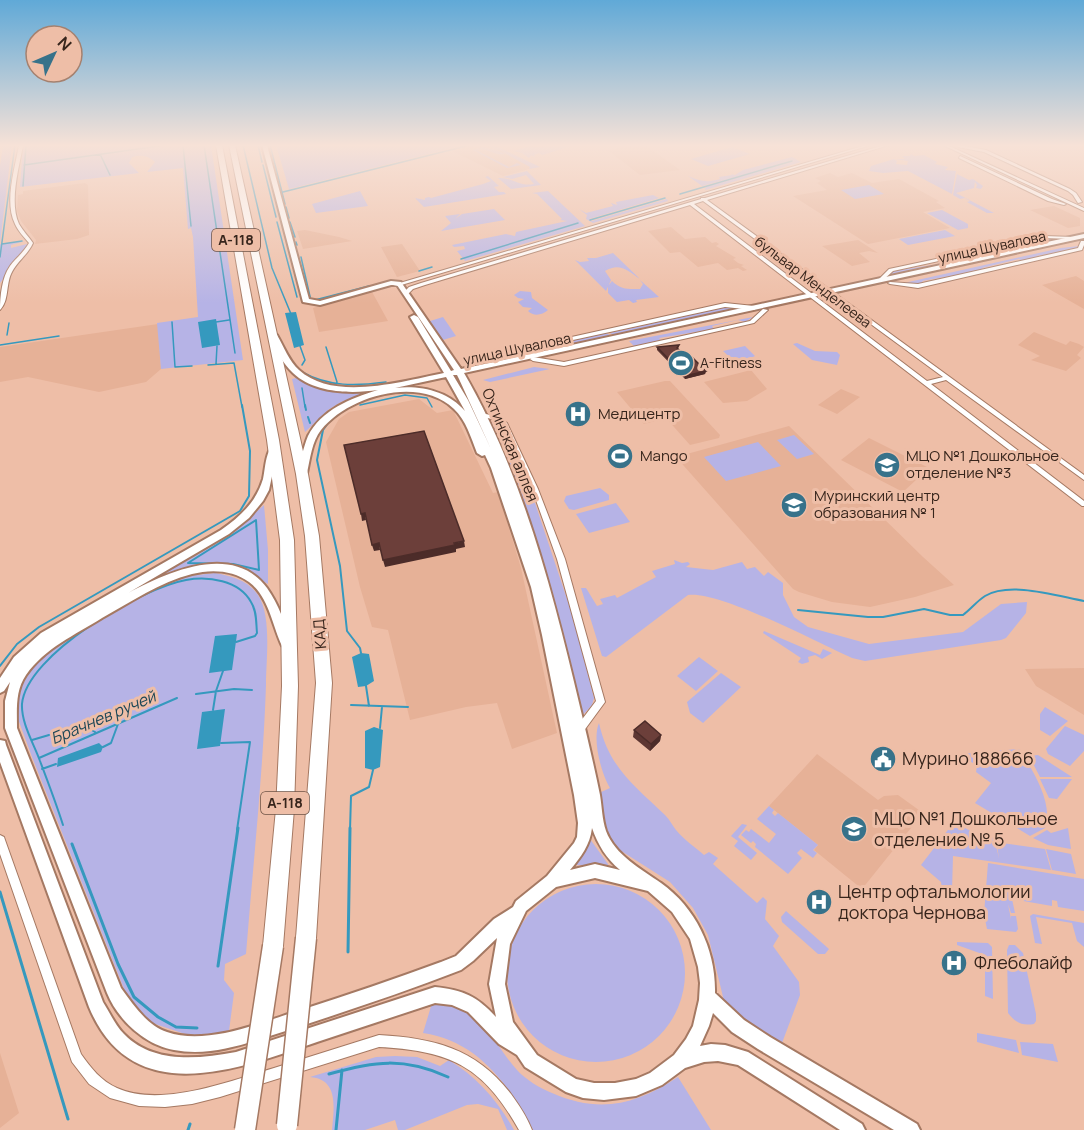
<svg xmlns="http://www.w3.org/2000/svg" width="1084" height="1130" font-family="Manrope,sans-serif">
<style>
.built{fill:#e6b197}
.green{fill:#b6b3e6}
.water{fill:#3599be}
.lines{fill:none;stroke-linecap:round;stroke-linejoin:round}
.stream-far2{stroke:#3599be;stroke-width:1.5}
.stream-far1{stroke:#3599be;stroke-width:2}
.stream{stroke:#3599be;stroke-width:3}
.street-casing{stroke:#a57963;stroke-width:2}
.secondary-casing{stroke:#a57963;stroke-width:4}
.highway-casing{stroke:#a57963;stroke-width:2}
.street{fill:#fff;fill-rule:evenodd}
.secondary{fill:#fff;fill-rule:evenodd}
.highway{fill:#fff;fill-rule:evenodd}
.highway-bridge-casing{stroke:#a57963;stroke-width:23;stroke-linecap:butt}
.highway-bridge{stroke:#fff;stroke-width:20}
.wall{fill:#5d3632}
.shaded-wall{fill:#4c2c29}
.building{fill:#6c3f3a;stroke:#4c2c29;stroke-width:1.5}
.labels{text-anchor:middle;stroke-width:6;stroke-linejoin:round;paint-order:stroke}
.shield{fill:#eebea7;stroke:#6e5346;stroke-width:1.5}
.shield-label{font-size:14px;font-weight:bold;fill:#37251c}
.far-street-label{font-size:14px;fill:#37251c;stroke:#eebea7}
.far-poi-label{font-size:14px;fill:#37251c;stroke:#eebea7;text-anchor:start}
.poi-label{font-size:15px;fill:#37251c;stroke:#eebea7;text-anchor:start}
.street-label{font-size:15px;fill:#37251c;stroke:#eebea7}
.water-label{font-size:16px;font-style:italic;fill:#1d4757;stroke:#eebea7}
.near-poi-label{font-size:18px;fill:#37251c;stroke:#eebea7;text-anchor:start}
</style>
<rect width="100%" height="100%" fill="#eebea7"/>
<path class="built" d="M473,145H490L536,167L503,176L450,150Z
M631,145H645L680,170L640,175L609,151Z
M830,173L838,177L852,173L872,183L899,179L939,201L936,202L945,208L923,212L950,228L868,244L793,196L827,190L817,183L821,181L815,178Z
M85,183L88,185L89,235L77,239L35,244L36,240L21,221L17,211L18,195L23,194V191Z
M1054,206L1080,218V226L1068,228L1030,210Z
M671,227L685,239L705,237L712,243L716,242L719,244L716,246L736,258L733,259L738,263L744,265L741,266L747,270L743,271L738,268L727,270L718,263L698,267L680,252L670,253L648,231Z
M305,230L339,237L352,241L303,249L297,231Z
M858,240L878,253L869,251L859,253L870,262L852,266L822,246Z
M402,244L420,271L397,277L381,247Z
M1076,276L1084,281V309L1042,285Z
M371,290L388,321L319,332L313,308Z
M158,324L161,369L146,382L99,392L28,377L0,382V347Z
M1034,332L1066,345L1070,341L1079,344L1084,347L1077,355L1081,358L1066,371L1031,360L1040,356L1018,345Z
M751,370L767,389L747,401L723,403L704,382Z
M665,381H670L720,435L719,438L690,445L666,418L644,424L617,392Z
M841,389L860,397L837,414L818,405Z
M419,399L437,413L453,410L493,493L498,492L521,568L557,733L512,749L497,703L466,707L410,720L388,630L372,627L360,587L326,442L339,419L349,412Z
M789,426L923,557L954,585L915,597L870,607L832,602L799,592L793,589L676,457Z
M869,438L929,468L903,492L841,460Z
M1084,668V715L1036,686L1025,669Z
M817,754L878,800L884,796L898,795L923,813L862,889L814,850L818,845L769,806Z
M0,1053L19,1113L0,1128Z"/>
<path class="green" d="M3,145H12L0,243V166Z
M23,145H211L243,360L161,369L157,323L198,317L193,237L191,228L188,229L183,168L147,172L155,162C147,155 141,155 132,157L129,163L139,173L20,187Z
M276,145H464L289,189Z
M486,145H494L540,167L529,169L530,167L499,150H497L505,154C495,156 487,147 476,150L509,167L517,163L521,165L507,168L473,150L483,147L497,150L486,145L479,146Z
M534,145H537L530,147H544L539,145L571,146L542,155L539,153L534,155L535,157L531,155L529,158L522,153L513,151Z
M732,147L750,154L708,166L691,159Z
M911,154L914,156L924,155L937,162L935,164L948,167L945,170L956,171L952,194L908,171L883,173L869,171L871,166L894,159L897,161L896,164L907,165L908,161L895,159H905L902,156H910Z
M792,157L801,162L705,190L706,187L794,161L702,186L688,176C700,181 707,183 720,179L719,177L732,175L731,174L735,175L743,170Z
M527,171L541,185L511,189L498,178C513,177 518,187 534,184L526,175L512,179L503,177Z
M957,174L969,180L973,179L983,186L981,189L976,188L977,185L975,182L974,188L956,193L994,213H987L967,202L970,201L965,198L960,199L953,195Z
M488,176L499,186L494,187L499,192H504L506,194L424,207L415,198L425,200V198L429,197L431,198L483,184L491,181L485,177Z
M869,185L884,194L855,199L841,190Z
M360,191L368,206L316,213L312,204Z
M548,191L585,226L465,261L457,251L465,249L464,246L454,247L452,245L506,234L515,236L516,232L567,221L560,220L562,219L537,194L532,193Z
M653,195L659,198L589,219L592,221L667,199L668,201L593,223L586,219L587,215L579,209L586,213L613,206L611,203L617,205L616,202Z
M494,209L505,220L441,231L451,223L445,216L460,214L455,219L462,214Z
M942,210L968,224V228L958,230L927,213Z
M945,230L955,236L908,245L899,239Z
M1046,238L1061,239L886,277L893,271L939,264V262L953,259L956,260L1006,247L1010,248L1044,241L1043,239Z
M25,241L11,245V248L27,244V247L0,283V244Z
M1079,246L1075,249L1036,256L1038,258L1022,261L1019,259L982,268L984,270L922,281L924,283H904L1061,248Z
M613,253L640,279C628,271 620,262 605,271L611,280L606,291L575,260L580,262L589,261L587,258H596Z
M640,280L659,297L636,300L637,302L633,303L629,300L617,302L608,293V286L612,281C621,290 628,289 640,289L643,284Z
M520,291L531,292L532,298L548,310C542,315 534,317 528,311L532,308L523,307L518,302L524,299L518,298L514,295Z
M720,308H737L615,336L610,333Z
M443,317L456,336L443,340L427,322Z
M753,317L745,322L738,320L712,326L714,329L659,338L661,340L634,346L629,341Z
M606,333L612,336L533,353L547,345Z
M797,343L815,351L837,352L840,355L837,365L812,360L793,344Z
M745,346L755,356L737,364L723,351Z
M534,367L550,369L490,382L483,380Z
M296,378C319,394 346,392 372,391L341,402L328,410L305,432L292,379Z
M488,420L503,428L531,491L574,620L594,698L592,705L583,715Z
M794,435L814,454L797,459L777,440Z
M758,442L781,466L726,481L704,457Z
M600,488L609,495V500L574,510L569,509L564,501L566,496Z
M616,503L630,522L589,533L576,514Z
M264,505L268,550V584C261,581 255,574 248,572C217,561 189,567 159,575L246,521Z
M674,560L682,563L688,562L690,564L686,567L713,570L742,562L747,569L755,567L764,576L768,572L783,583V595L794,617L808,627L869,644L963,632L1001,604L1027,602L1026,613L1006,638L1001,640L865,661L852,658C819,643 718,590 688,595L606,657L602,656L581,588H586L597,606L603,604L600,599L615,595L617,598L656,577L652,571L675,564Z
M215,573C231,576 248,580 258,595C272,616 266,660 266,685C263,775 253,864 246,954L225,964L224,980L234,993L229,1031L194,1037L152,1023L137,1009L124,989L32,757L18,719L17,703L23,684L32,668L43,656L61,642L130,600L179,577Z
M764,631L820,655L823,649L832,653L822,659L815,655L808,657L809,662L802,664L798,662L801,658L763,633Z
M699,657L718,671L696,691L677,676Z
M721,673L741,687L703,723L690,713L687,702Z
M1045,707L1068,721L1050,736L1040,730V714Z
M599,723C609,768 634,785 665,815C670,820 672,825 676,830C683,839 695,847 704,855L709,852L718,858L713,864L757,903L763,897L767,901L765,919L779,936L773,946L799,982L800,995L782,1043L741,1018L724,1001L708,935L693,908L670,882L615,847L607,833L599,793L610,788C601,773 592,739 599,723Z
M1065,726L1084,735V751L1070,766L1048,754L1046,749Z
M1019,749C1032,769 1054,803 1045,828L1030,836L975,803L991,783L976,772L977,766L960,754Z
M1038,755L1072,777H1040L1029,756Z
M1040,779H1072L1057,799L1049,798Z
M769,806L774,810L772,813L775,816L778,813L818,845L813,850L817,853L813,858L801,849L797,853L802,858L788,874L755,847L756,844L753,841L751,843L741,835L746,830L749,832L751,829L769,843L776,834L757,819Z
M954,822L978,835L994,838L999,858L997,846L1003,847L1002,843L1045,849L1051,870L953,856L952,891L942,889L941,882L921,865Z
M742,824L747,825L738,837L757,853L751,860L734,846L738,841L731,836Z
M1068,828L1071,849L1048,845L1033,838L1047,830L1051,833Z
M590,839L608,864V866L575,865L586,849Z
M1046,849L1071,854L1076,874L1052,870Z
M988,863L1084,879V911L1058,907L1057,901L1052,900V906L1012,899L1015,913H1011L1008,904L1011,919V916H1016L1018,929L1016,932L987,929L984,914Z
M507 973a89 89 0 1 1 178 0a89 89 0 1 1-178 0Z
M786,911L829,949L825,954H818L782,922L781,917Z
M1033,914L1084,923V947L1077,941L1072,923L1036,917L1042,944L1035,943L1030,916Z
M957,942L988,943L992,947L993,999L985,996V955L957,945Z
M1009,945H1015L1023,953L1036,1014V1021L1034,1024C1022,1026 1016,1023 1008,1013L1007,950Z
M442,1000C482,1006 493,1044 517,1070C526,1080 540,1088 552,1093C600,1114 635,1105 678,1077L711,1130H533C509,1085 478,1041 423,1033L432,1003Z
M977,1033L1016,1040L1019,1053L977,1042Z
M1020,1042L1053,1044L1058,1062L1022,1055Z
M395,1056L417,1057L440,1066L449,1060C477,1077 498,1101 514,1130H507L498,1109L478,1104L467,1105L405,1130H398L395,1120L365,1130H332C334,1108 339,1079 310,1077L376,1057Z"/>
<path class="water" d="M296,312L304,345L294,348L285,313Z
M216,319L220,345L202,348L198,322Z
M237,634L232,670L209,673L215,636Z
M361,653L369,654L374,681L366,686L358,687L352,657Z
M225,709L220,746L197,749L202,712Z
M374,727L383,730L380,767L373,770L365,768V731Z
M99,743L103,747L101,752L57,767L58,758Z"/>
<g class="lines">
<path class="stream-far2" d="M183,145L191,226
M204,145L235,353
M243,145L272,268L291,314
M258,145L262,162
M270,145L285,204
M100,154L110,175
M24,165L166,145
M263,165L276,217
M23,186L26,145
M283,192L470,145
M680,194L792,161
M286,207L289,218
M590,220L665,198
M277,222L297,297
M290,222L295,237
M296,242L297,245
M2,244L22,241
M0,257L15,145
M301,257L311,301L369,286
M461,259L578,223
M419,271L432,267
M172,322L175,367L192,366
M216,322L229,320
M7,335L9,323
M0,345L59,336
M300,346L305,360L302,365
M326,347L337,382
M216,364L217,346
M208,365L234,363L242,407
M302,372C329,387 356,386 386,382
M302,388L305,407
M360,405L405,395L427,398L432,407"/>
<path class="stream-far1" d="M305,405L306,410
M308,417L310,423
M330,420L323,430L317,460L340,566L347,631L360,648L361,653
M256,520L259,570L233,564L188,563Z
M798,610L868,617H883L924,609L950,615H963C971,609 977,601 985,596C1010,581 1057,596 1084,601
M0,666L17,644L39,627L240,511L249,496L250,451L242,405
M366,686L369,706
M196,694L234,689L252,690
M351,705L408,707
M213,710L216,691L223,671
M74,726L80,723L95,732
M380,728L382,707
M32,740L49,735
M221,743L250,742L237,830
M103,747L111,743L118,724
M39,758L177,698
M42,769L56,764
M63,825C56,803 48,782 40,761C34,744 21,723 22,704C26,655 141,588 186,580C208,576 239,580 251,602C257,611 256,623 257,633L255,636L236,642
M350,830L351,796L369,787L373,770"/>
<path class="stream" d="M72,844L118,964L134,997L158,1017L176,1027L197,1028
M0,892L68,1119
M348,952L350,828
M218,966L238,828
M329,1074C374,1061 404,1057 448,1077
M188,1130L190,1124
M336,1130L342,1070"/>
<defs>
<path id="street" d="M19,145H23C19,168 9,202 19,224C23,231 29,237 33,243C28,255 16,262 11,274C6,285 9,301 0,310C0,296 2,277 10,266C16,258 24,252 29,243C24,237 18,231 15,224C4,202 15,168 19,145Z
M866,145H871L398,286L393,285Z
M884,145H889L707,200L1084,475V480L946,380L931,384L1084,501V506H1082L690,205L425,285L413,289L408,294L403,293L409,287L421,283L701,199V198H705ZM703,201L943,377L927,381L694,204Z
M943,145H947L1084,208V211Z
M959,145L986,150L1070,189L1076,193L1082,202L1078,203L1073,195L1068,191L984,152L958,147Z
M960,156L1052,199L1066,204L1064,205L1048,201L959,158Z
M1044,236L1074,237L1076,238L1074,239L1044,238L893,271L881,282L877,281L889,269Z
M1081,241H1084V245L1082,250L918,288L890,284L888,283L890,282L918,284L1078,248Z
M725,303L754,306L757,308L754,310L725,307L550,345L544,346L524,359L522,360L519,358L540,344Z
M763,309L768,310L754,323L564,366L533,361L530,359L533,357L564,362L750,321Z
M481,413L500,417L507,423L538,489L565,559L605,702L583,732L580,733L577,732L576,729L577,726L596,701L557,559L532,489L501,424L496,420L479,416V414Z
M0,835L4,837L5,840L81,1054C91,1068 101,1081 117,1088C161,1108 230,1081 274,1068C309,1057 344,1046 379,1035C433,1038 476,1048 511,1094C519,1105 527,1117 532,1130H519C483,1066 451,1051 379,1047L220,1097L192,1104L165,1107L139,1106L110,1098L89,1084L72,1062L0,854Z"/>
<path id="secondary" d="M262,145H267L309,299L320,301L391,281L401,282L461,369L1084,234V238L464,373C523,475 553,593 580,707C587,736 594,766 600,795C602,807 602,819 606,831C615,855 641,869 661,883C696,908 716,950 715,993L744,1020L770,1037L917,1124L920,1130H894L758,1049L732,1032L713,1013L709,1026L700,1046L711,1044L725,1045L748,1052L862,1124L865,1130H840L738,1065L718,1061L704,1062L685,1068L662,1085L636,1096L604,1100L583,1098L566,1092L525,1067L517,1055L499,1044L468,1012L452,1005L435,1003C396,1016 356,1029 317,1042C238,1069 132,1111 89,1007L0,762V740L5,741L6,745L103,1002C110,1013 115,1025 124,1034C153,1064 198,1059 236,1052L435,987C463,990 477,996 496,1017L489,984L497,938L473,961L461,970C407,991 353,1009 298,1027C258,1039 216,1058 174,1050C145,1045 118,1020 107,993L5,728V701L10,682L4,691L0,693V678L14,657L41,633L221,530C241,516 256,502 263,479C265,470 265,460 269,451H275L277,453L269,490L263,501L249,518L229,534L128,593C168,572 233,542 267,588C279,605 285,624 292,643L290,646H282C272,625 269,597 249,582C233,570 211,569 192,574C160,582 131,602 102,618C75,635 45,648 26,675C15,691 17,710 17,728L121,988C133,1004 146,1025 167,1032C207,1046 262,1022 301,1010C348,995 395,979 441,962L456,956L494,919L513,907L516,901L547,876L574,843L577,837L578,823L574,795L542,635L531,587L491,468L485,455L482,456L477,453C471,438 466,420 454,409C419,375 348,396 321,430C312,441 310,459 307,473L302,476L297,473C301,461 303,448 308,436C321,410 351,398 378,390C350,394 314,393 293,373C282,363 276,349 270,337L271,335H277C284,347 289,361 299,370C334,402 403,381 444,373L410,317L414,315L418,317L451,371L454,370L397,285H391L320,305L303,302ZM453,375H457L459,379L491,449L468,400ZM446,377L465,411C448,391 420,385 395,388ZM592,828C598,845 606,858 620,870L595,864L570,870C581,857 590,845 592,828ZM595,878L648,891L672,912L690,939L698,967L700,983L699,1000L693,1026L686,1039L674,1055L650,1073L636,1079L615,1083H594L576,1079L537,1055L513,1022L505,984L510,944L526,911L556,887Z"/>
<path id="highway" d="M216,145H222L279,440L294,540L298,686L294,809L283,946L280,953L273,956L266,953L263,946L276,809L282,686L280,540L267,440Z
M229,145H235L308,474L319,536L332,683L316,938L313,945L306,948L299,945L296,938L316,683L305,536L296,474Z"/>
</defs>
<use href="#street" class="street-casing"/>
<use href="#secondary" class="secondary-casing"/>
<use href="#highway" class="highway-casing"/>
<use href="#street" class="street"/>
<use href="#secondary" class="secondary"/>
<use href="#highway" class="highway"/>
<defs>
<path id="highway-bridge" d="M287,1125L306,938
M245,1130L273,946"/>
</defs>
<use href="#highway-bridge" class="highway-bridge-casing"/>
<use href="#highway-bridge" class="highway-bridge"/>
</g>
<path class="wall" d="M679,345L678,349L688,358L706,371L705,374L685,379L657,350V347Z
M634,730L661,735L660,741L650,751L633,737Z"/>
<path class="shaded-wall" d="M706,371L705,374L685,379V376Z
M365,513L366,520L362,521L361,514Z
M464,541L465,547L456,549V552L385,567L383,560Z
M379,543L380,550L374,551L372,545Z
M661,735L660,741L650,751L651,744Z"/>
<path class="building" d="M679,345L677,348L688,358L692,357L706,371L685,376L657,347Z
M424,431L464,541L454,543L455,545L383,560L379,543L372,545L365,513L361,514L344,445Z
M645,721L661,735L651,744L634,730Z"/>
<linearGradient id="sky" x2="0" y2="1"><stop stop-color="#60a9d7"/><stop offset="0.48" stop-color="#f7e2d7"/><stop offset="1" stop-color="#f7e2d7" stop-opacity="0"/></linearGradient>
<rect width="1084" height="303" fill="url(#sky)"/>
<defs>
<symbol id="stadium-disc" viewBox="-11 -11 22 22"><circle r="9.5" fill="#37728a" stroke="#eebea7"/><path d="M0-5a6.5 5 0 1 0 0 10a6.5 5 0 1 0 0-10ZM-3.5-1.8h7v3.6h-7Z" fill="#fff"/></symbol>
<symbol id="hospital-disc" viewBox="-11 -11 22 22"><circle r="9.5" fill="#37728a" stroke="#eebea7"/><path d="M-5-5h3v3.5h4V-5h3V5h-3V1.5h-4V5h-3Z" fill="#fff"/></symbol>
<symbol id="school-disc" viewBox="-11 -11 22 22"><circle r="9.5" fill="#37728a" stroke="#eebea7"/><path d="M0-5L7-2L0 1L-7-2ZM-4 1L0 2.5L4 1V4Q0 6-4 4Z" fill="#fff"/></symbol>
<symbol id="civic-disc" viewBox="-11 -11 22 22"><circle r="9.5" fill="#37728a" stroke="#eebea7"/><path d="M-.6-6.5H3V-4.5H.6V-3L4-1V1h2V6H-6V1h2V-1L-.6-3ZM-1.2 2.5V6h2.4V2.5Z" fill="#fff"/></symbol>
</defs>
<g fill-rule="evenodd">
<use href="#stadium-disc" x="666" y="348" width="30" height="30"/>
<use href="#hospital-disc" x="563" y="399" width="30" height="30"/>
<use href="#stadium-disc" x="605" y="441" width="30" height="30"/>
<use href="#school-disc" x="872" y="450" width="30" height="30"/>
<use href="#school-disc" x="779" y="490" width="30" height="30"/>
<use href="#civic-disc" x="868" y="744" width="30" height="30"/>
<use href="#school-disc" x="839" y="814" width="30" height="30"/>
<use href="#hospital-disc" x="804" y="887" width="30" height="30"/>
<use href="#hospital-disc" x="939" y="948" width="30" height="30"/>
</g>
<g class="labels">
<g class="shield">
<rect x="212" y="229" width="48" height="22" rx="4.5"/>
<rect x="261" y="792" width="48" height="22" rx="4.5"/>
</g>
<g class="shield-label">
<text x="236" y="245">А-118</text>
<text x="285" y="808">А-118</text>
</g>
<g class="far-street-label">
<text transform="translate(992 247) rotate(-12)" y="5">улица Шувалова</text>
<text transform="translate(813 282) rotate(37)" y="5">бульвар Менделеева</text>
<text transform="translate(517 349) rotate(-12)" y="5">улица Шувалова</text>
</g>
<g class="far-poi-label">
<text x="700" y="368">A-Fitness</text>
</g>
<g class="poi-label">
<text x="598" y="419">Медицентр</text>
<text x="640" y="461">Mango</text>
<text x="906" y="461">МЦО №1 Дошкольное<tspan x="906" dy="17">отделение №3</tspan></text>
<text x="814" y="501">Муринский центр<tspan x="814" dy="17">образования № 1</tspan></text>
</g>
<g class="street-label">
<text transform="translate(510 445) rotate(67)" y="5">Охтинская аллея</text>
<text transform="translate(320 634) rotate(-95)" y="5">КАД</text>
</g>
<g class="water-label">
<text transform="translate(103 717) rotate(-23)" y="6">Брачнев ручей</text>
</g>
<g class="near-poi-label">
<text x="902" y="765">Мурино 188666</text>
<text x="874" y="825">МЦО №1 Дошкольное<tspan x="874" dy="21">отделение № 5</tspan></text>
<text x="838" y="898">Центр офтальмологии<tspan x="838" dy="21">доктора Чернова</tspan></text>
<text x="974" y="969">Флеболайф</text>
</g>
</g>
<g transform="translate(54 54) rotate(46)"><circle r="28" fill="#eebea7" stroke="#a5816f" stroke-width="1.5"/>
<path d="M0-4.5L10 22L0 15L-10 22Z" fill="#37728a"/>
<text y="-9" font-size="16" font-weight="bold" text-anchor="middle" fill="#37251c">N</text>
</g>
</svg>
